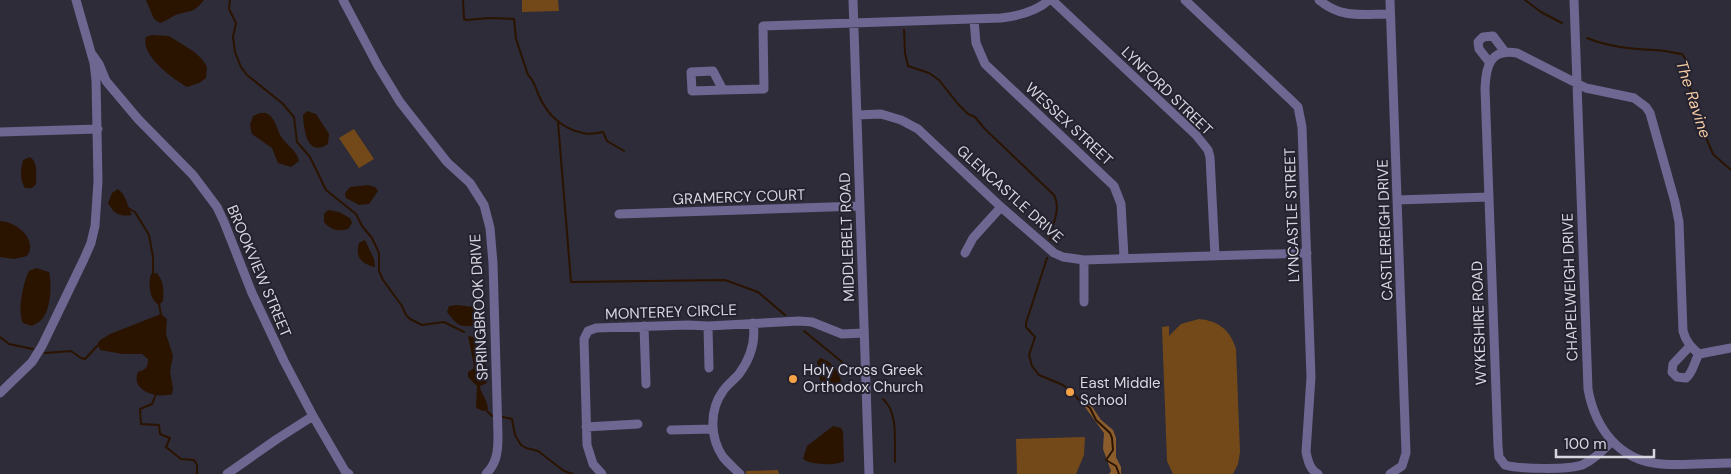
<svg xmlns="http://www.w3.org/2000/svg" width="1731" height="474" font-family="'DM Sans',sans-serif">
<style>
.green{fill:#744919}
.forest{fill:#8b5d2d}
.water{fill:#2a1400}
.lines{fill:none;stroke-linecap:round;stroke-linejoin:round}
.stream{stroke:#2a1400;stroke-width:2}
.minor{stroke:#6d6792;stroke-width:9}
.poi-dot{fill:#f6a247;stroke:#24222f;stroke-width:2}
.labels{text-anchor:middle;stroke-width:4;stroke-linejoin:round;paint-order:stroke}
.street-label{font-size:15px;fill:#d8d7e0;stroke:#24222f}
.poi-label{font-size:15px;fill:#d8d7e0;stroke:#24222f;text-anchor:start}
.water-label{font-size:16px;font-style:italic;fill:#f6cca5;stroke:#24222f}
</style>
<rect width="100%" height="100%" fill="#2e2c39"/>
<path class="green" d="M522,0H558L559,11L522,12Z
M354,129L374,159L359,168L339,138Z
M1199,319C1219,321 1230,330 1236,349L1240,452L1238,464L1233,474H1173L1167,461L1162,327L1169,326V336L1181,324Z
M1085,437L1084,455L1076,474H1017L1016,439Z
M778,470L779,474H746V471Z"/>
<path class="forest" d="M1089,402L1101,420L1113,430L1116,438V457L1121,467V474H1109L1111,471L1103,449L1104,433L1085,407Z"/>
<path class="water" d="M146,0H204C193,13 193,10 179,14C173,15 167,21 160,23L154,19Z
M152,35L169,36L193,51L202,59L207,67L206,78L199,83L187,87C173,79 140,55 146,37Z
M307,111L316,114L329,134L328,144C307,158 304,130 303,115Z
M260,113C263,113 265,112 268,114C276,119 277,131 282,138C288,146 297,151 299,161L291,167L278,163L272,148L252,134L250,125L253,116Z
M30,157C38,162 36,175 36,184L32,188H25C19,179 21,169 23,160Z
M368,185L375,187L378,191L369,204L359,205L346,198L345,193L350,187Z
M118,189C127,196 127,206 132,215C120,217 114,214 108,203L112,193Z
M328,210L339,212L350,218L352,223L348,229C338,232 331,230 324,222V214Z
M0,221C13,221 32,234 30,249C30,251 28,254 27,256L14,259L0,257Z
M365,240L374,259L375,267C361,264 355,257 359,243Z
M36,268L49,272C52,283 51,310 42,319C40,322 35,324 32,326L23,323C17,311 23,283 29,271Z
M157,273C164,282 164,291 163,301L159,305C149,299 148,284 151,274Z
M457,305L474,307L475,321L472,326C458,328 454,321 447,312L449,306Z
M161,314L167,319L166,334L173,356L170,371L173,389L172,394C158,399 130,391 138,372C146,369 148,368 148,359L142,354H123L100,350L98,344L99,341L110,334Z
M468,336L473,337C481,350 489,367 487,383L480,386C480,393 487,398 488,409L483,411L476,408L477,386L468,377V372L473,369L474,366Z
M820,358C831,361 838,369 841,381L835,390L825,388L820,380L817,362Z
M833,426L841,428L843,432L844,461C836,466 811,465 803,459L807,446Z"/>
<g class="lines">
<path class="stream" d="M230,0L229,9L236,23L233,37L235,52L241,67L247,75L282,103L294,117L297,142L310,157L326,190L356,214L362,226L372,238L379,253V271L383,280L402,306L406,315L410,319L422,325L444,322L464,332
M463,0L464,19L466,20L489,18L514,19L516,39L528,75C534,80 536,89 539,96C547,114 562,129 583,133C589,135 596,133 603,132L607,141L624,151
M1525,0L1541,12L1562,23
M904,30L905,53L908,66L929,73L939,80L958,104L968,114L975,117L984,128L1054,195C1062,210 1051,225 1050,240
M1587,38C1609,47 1631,49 1654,50C1664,50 1673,53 1682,54L1685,58L1689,85L1707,140L1713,154L1731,170
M558,122L571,282L725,280L758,292L785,315
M128,208L135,212L149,235L153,257V274
M1047,258L1026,323V327L1035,337L1029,355L1032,366L1039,375L1063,385L1072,392L1079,400L1090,408L1096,420L1110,433L1112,438L1113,450L1106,460L1116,466L1119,474
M159,303L161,316
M804,331L847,366
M0,337L9,344L33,349
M45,353L71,351L81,358L85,359L100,343
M848,366L855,373
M156,394L152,404L140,409L141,424L159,425L160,434L170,438L166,447L181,459L194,460L197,465V474
M883,399C899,413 894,443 895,462
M485,409L492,416
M503,417L512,419L515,435L521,445L526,448L538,451L564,471L573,474"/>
<path class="minor" d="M343,0L378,66L400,102L447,162L470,183L484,205L490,228L493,263L498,436C498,451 497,463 486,474
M853,0L869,474
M1052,0L1196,135L1208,150L1210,157L1215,256
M1185,0L1292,101L1298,107L1302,127L1311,377L1306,452C1308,461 1310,470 1318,474
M1319,0C1342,19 1362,14 1390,14
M1390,0L1406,453L1402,466L1390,474
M1574,0L1588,389C1595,428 1619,461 1661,464C1684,466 1708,463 1731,463
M974,20L976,43L985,64L1114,186L1121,204L1124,257
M92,54L99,64L106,81L138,119L193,175L217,207L224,222L252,293L284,361L313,416L345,471L349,474
M1490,63L1479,49L1478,42L1483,37L1493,36L1505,52
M723,90L692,91L691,72L713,71L723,90L764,89L763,26L1001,18C1018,16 1036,12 1049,0
M857,115L881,114L901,120L918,129L1001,207L1054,253L1063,257L1084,260L1307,253
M0,132L98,129
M1397,200L1489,197
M619,214L860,206
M965,253L973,238L1001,207
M1084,302V260
M644,326L646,384
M708,326L709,368
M1690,346L1673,364L1672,372L1677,377L1686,378C1693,373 1694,362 1699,354
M0,393L32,362L42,346L84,259L91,243L95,226L98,181L96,80L94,63L76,0
M586,427L638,424
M671,430L712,429
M1612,441C1603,450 1594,460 1582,465C1568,470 1518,469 1505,465L1499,457L1498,446L1485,88C1486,66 1490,48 1517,53L1586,88L1634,98L1646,107L1650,113L1675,202L1679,222L1683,331C1686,342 1691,347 1699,354L1731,348
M227,474L277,439L313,416
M602,474L593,464L587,445L584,339L588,331L596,328L688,325L708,326L799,321L812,322L842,334L864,333
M740,474C734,468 728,463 723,457C710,438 709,410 723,391C727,385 734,380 739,374C750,359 756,341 753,323"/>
</g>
<g class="poi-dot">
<circle cx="793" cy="379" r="5"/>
<circle cx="1070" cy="392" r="5"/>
</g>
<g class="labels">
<g class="street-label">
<text transform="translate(1167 91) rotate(44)" y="5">LYNFORD STREET</text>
<text transform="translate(1069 124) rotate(43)" y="5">WESSEX STREET</text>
<text transform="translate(1010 194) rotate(42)" y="5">GLENCASTLE DRIVE</text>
<text transform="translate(739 197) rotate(-2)" y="5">GRAMERCY COURT</text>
<text transform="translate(1292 215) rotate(-92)" y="5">LYNCASTLE STREET</text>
<text transform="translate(1385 230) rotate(-92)" y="5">CASTLEREIGH DRIVE</text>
<text transform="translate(847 237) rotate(-92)" y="5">MIDDLEBELT ROAD</text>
<text transform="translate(259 271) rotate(67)" y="5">BROOKVIEW STREET</text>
<text transform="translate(1570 287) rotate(-92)" y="5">CHAPELWEIGH DRIVE</text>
<text transform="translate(479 307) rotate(-93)" y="5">SPRINGBROOK DRIVE</text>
<text transform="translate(671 312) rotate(-2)" y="5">MONTEREY CIRCLE</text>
<text transform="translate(1479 323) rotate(-92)" y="5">WYKESHIRE ROAD</text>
</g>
<g class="poi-label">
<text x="803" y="375">Holy Cross Greek<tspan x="803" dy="17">Orthodox Church</tspan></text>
<text x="1080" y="388">East Middle<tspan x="1080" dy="17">School</tspan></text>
</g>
<g class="water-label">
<text transform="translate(1694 99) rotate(72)" y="6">The Ravine</text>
</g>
</g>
<path d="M1556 449v8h98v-8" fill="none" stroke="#d8d7e0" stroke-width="2.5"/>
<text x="1564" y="449" font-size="15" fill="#d8d7e0" stroke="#24222f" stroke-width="4" paint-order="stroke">100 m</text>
</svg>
